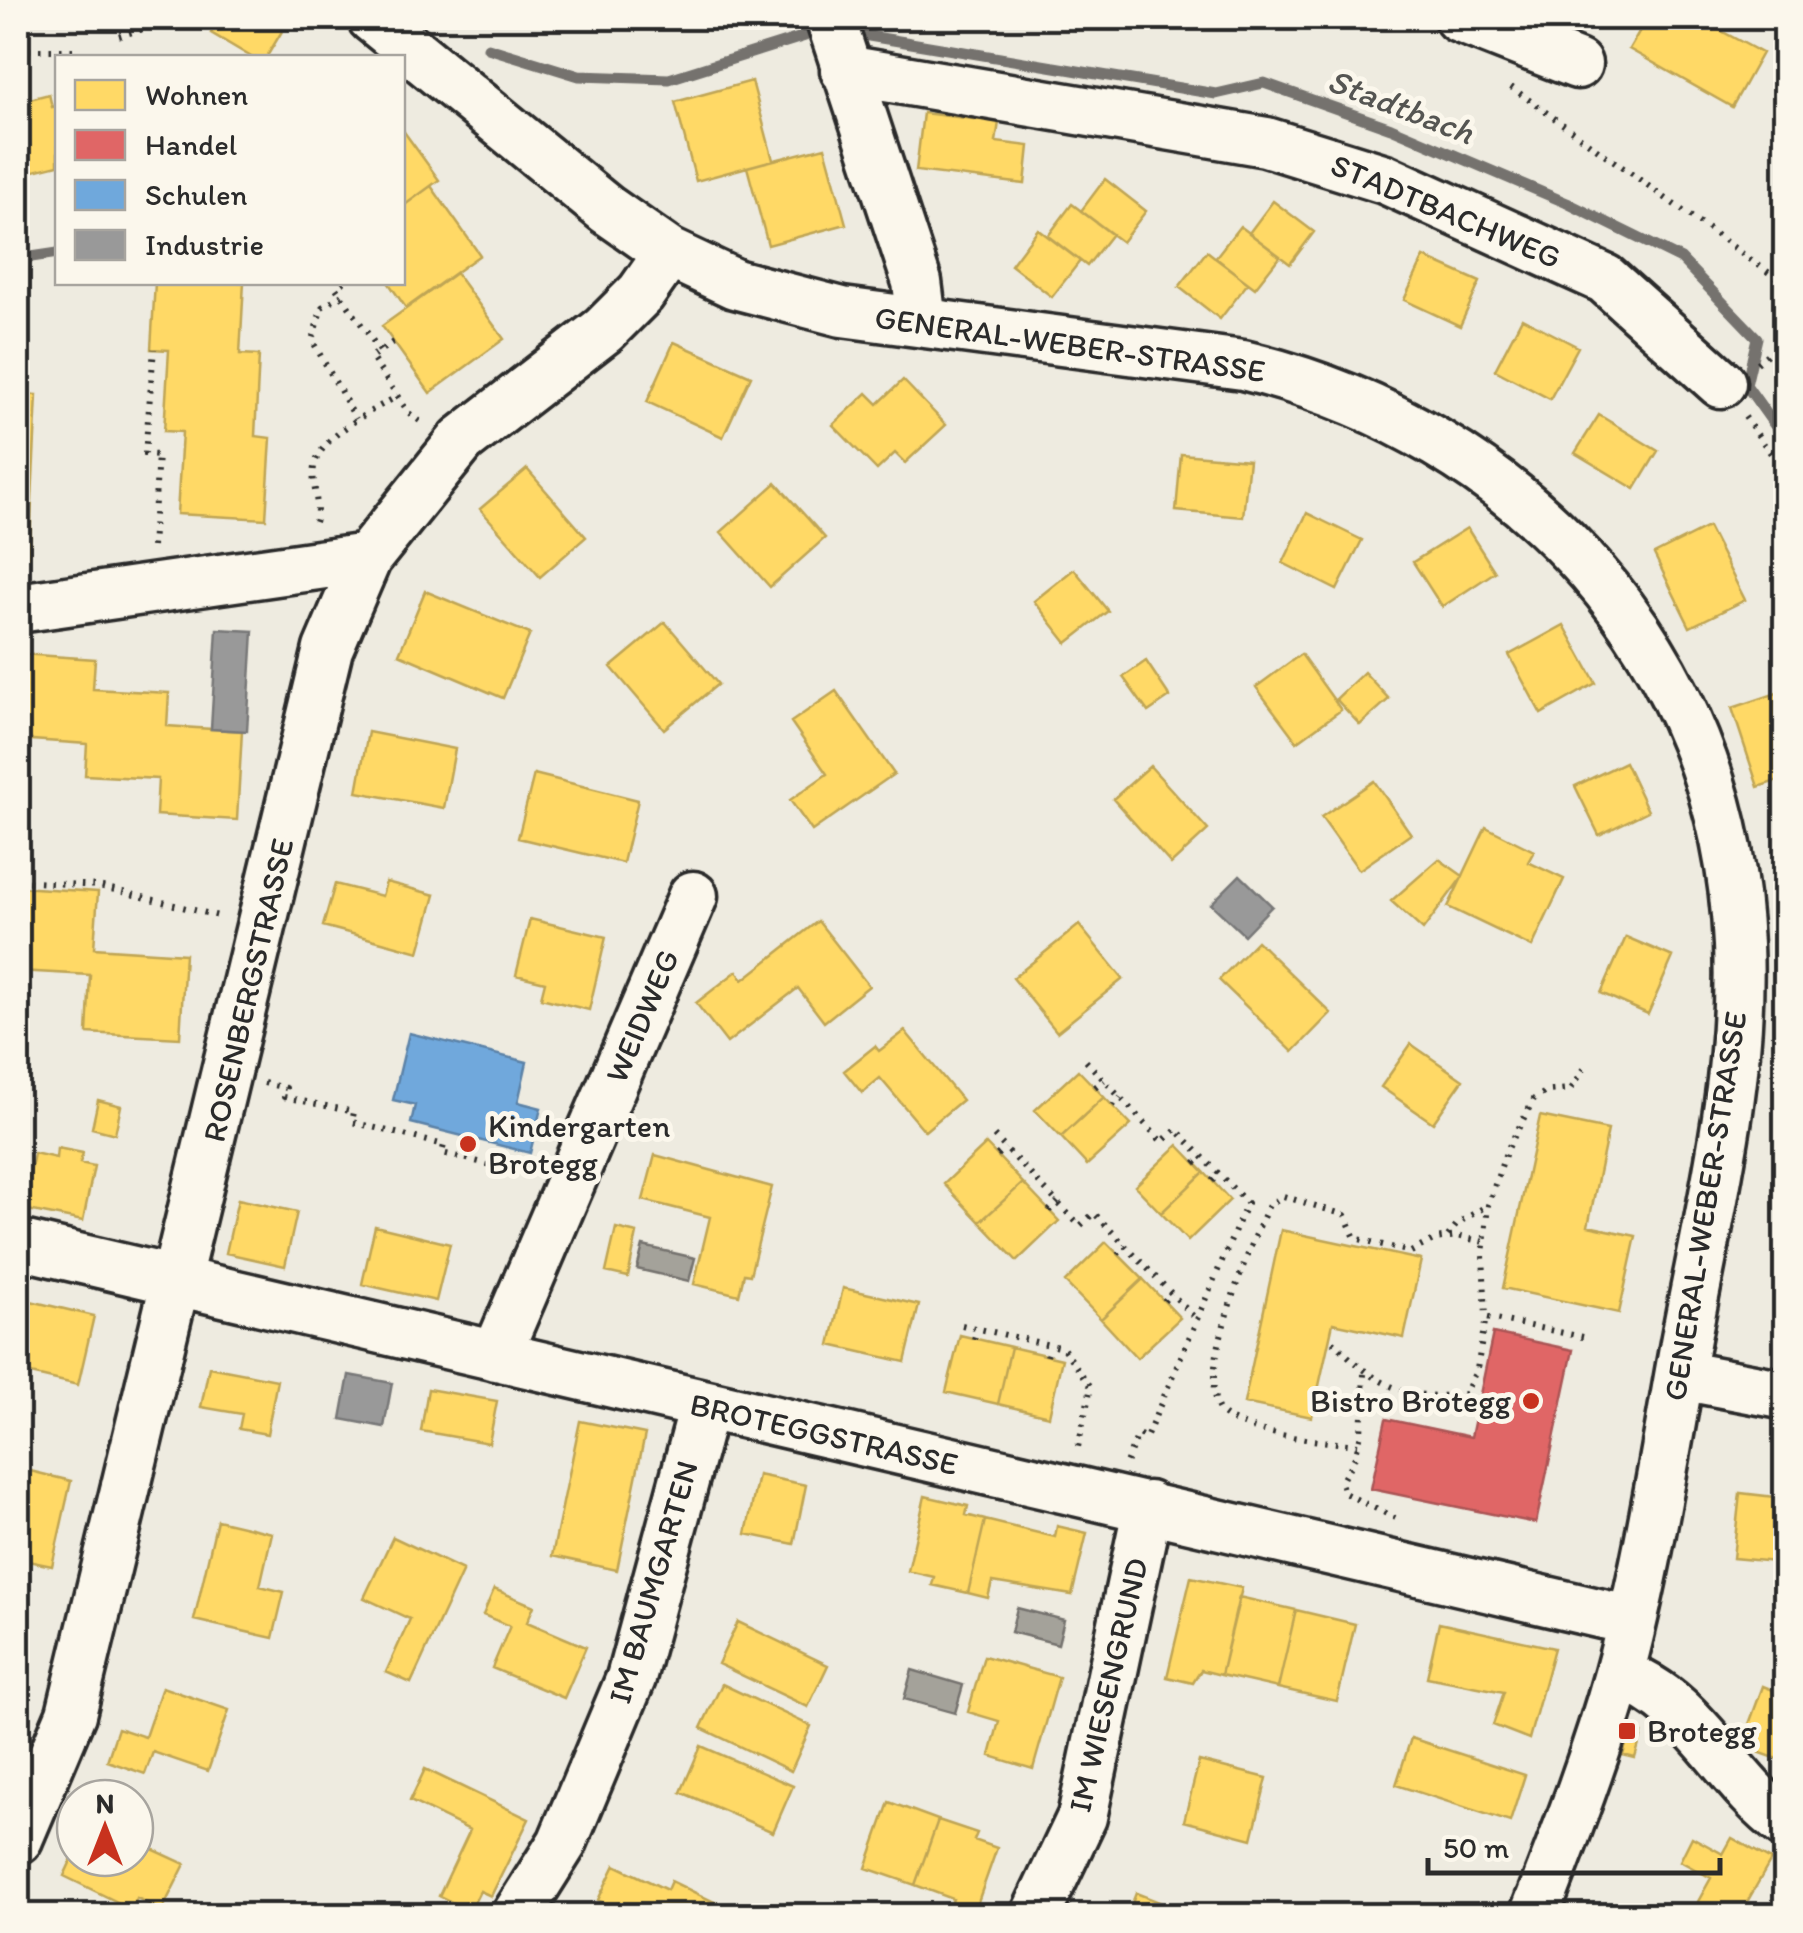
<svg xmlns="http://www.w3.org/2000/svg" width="1803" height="1933" font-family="Itim,sans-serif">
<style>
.water{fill:#a4a29a;stroke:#74726e;stroke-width:2.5}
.homes{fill:#ffd966;stroke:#bfa554;stroke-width:2.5}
.shops{fill:#e06666;stroke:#aa5454;stroke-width:2.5}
.schools{fill:#6fa8dc;stroke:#5b82a7;stroke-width:2.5}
.industry{fill:#999;stroke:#787878;stroke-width:2.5}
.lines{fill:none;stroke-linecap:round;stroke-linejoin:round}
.stream{stroke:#74726e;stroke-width:11}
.minor-casing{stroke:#2b2b2b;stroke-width:55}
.path{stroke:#2b2b2b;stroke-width:6;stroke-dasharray:2.5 8;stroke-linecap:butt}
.minor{stroke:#fbf7ec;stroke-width:48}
.poi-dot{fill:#c8321e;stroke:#fbf7ec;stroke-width:4}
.labels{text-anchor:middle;stroke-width:10;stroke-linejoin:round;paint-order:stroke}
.street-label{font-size:32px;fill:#2b2b2b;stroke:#fbf7ec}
.poi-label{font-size:32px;fill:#2b2b2b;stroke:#fbf7ec;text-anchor:start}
.water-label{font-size:35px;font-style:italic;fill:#555552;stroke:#fbf7ec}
</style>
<rect width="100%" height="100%" fill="#eeebe0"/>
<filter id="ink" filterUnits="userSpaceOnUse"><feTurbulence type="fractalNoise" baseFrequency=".01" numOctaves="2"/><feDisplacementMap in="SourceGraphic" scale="20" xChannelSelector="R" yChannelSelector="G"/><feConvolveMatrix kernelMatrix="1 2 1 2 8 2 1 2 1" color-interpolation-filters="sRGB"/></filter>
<g filter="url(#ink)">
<path class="water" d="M643,1246L695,1258L689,1281L637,1269Z
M1017,1608L1064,1620L1058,1644L1011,1632Z
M912,1670L963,1685L955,1713L904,1699Z"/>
<path class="homes" d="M220,18H290L266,58H253L211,33Z
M1647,18H1697L1762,53L1732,107L1629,49Z
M752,81L773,160L696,181L675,102Z
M49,94L52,107L58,106V165L22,174L18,102Z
M923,113L999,122L996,142L1029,146L1025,184L916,171Z
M402,129L439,180L402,207Z
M825,147L846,224L768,245L747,167Z
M1105,179L1146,211L1122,242L1081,211Z
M431,186L480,255L406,308L388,282H402V207Z
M1273,201L1314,232L1290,264L1249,233Z
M1072,204L1112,234L1087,266L1048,236Z
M1240,226L1280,256L1255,288L1215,258Z
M1038,229L1080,261L1052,297L1011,265Z
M1207,251L1248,283L1220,319L1179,287Z
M1424,257L1480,282L1460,326L1404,300Z
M456,273L504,339L430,393L382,326Z
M155,282H244L240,354L259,355L255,436L271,438L266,519L177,514L182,432L164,431L169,350L151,349Z
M18,312H23L18,380Z
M1522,318L1578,347L1550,399L1495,370Z
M674,342L751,376L723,437L647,402Z
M903,380L946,425L905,463L895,453L877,470L833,425L867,393L878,404Z
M18,394L37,395L29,563L18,562Z
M1599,415L1658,451L1635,489L1575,453Z
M1181,454L1249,460L1243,517L1176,511Z
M527,469L586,537L540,577L480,509Z
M776,483L825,538L770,587L721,532Z
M1307,513L1362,540L1337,590L1283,563Z
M1708,527L1745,600L1690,627L1654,554Z
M1467,528L1495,572L1442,607L1413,562Z
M1074,569L1108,611L1067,643L1034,601Z
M425,591L530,634L503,698L399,654Z
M665,622L718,684L664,729L611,667Z
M1564,625L1596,683L1541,714L1509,655Z
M21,654L95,659L93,689L169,693L167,726L242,731L237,820L156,815L158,779L85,775L87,744L18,739Z
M1301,654L1341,710L1297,742L1256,687Z
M1146,661L1170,697L1148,712L1123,677Z
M1364,672L1389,699L1360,725L1336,699Z
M1786,690V778L1758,787L1732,708Z
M836,691L894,774L812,831L790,800L827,774L791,722Z
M368,732L455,749L444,808L357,792Z
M1625,762L1648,811L1599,835L1575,786Z
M1150,766L1208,830L1171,864L1113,799Z
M534,774L638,800L623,863L518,838Z
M1374,781L1411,834L1359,870L1321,817Z
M1486,827L1534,851L1528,862L1564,879L1532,947L1448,907Z
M1439,859L1463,876L1423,930L1391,901Z
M386,882L435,895L419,952L323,926L335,884L382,896Z
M18,887L98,892L94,948L185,954L180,1038L87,1033L90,975L18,971Z
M530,919L606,937L589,1010L541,998L545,982L516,975Z
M818,921L869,986L824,1022L798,988L727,1043L696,1003L737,971L743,980Z
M1079,925L1123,979L1057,1032L1013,978Z
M1626,937L1673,957L1648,1014L1601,993Z
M1257,941L1331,1013L1293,1052L1219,980Z
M905,1031L962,1100L925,1131L880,1078L862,1093L844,1071L875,1046L879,1051Z
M1411,1044L1463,1080L1433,1123L1381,1087Z
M1078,1070L1104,1097L1061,1137L1035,1110Z
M1104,1097L1131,1125L1087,1165L1061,1137Z
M98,1100L121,1106L115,1134L92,1128Z
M1540,1116L1608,1130L1588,1226L1636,1236L1619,1313L1503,1288Z
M986,1144L1023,1183L980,1222L944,1184Z
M1178,1145L1204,1172L1161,1213L1135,1186Z
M57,1148L83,1153L80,1163L94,1166L83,1221L23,1209L34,1153L56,1158Z
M655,1155L772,1187L750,1275L744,1274L739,1295L694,1284L710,1217L643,1200Z
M1204,1172L1230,1200L1188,1241L1161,1213Z
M1023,1183L1059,1221L1017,1261L980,1222Z
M238,1199L297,1212L285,1266L226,1253Z
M375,1226L450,1244L436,1301L362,1284Z
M616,1228L637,1233L628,1277L606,1272Z
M1281,1230L1421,1260L1404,1338L1333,1323L1312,1417L1244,1403Z
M1106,1242L1143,1279L1101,1319L1065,1282Z
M1143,1279L1180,1318L1137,1358L1101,1319Z
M843,1288L919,1305L905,1362L830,1345Z
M18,1298L94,1316L78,1385L18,1371Z
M960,1335L1011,1347L998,1404L946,1392Z
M1011,1347L1062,1359L1049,1416L998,1404Z
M209,1367L277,1380L267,1434L239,1429L242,1414L201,1407Z
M428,1389L497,1401L489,1443L421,1431Z
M580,1421L645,1434L617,1570L552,1556Z
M18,1468L71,1481L52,1566L18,1559Z
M758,1475L806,1485L794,1544L746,1534Z
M1786,1483V1563L1733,1558L1740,1493L1784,1498Z
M925,1496L968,1506L966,1515L985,1520L968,1593L932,1585L934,1577L908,1571Z
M217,1520L272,1533L260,1586L284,1592L273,1638L194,1620Z
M985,1520L1055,1537L1057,1526L1087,1533L1072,1595L992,1582L988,1598L968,1593Z
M393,1537L463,1570L411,1683L386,1672L410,1619L364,1598Z
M1191,1577L1242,1588L1221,1675L1201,1670L1193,1683L1167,1677Z
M494,1589L534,1606L527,1622L586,1647L564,1698L492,1668L510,1626L483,1615Z
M1239,1597L1296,1610L1278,1688L1221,1675Z
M1296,1610L1355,1624L1337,1701L1278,1688Z
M738,1622L828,1665L808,1707L718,1664Z
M1439,1623L1554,1648L1529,1739L1493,1725L1504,1692L1427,1677Z
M984,1656L1059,1677L1033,1769L990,1756L999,1721L968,1712Z
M722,1684L811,1726L791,1771L701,1728Z
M1763,1686L1786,1695V1762L1741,1746Z
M162,1687L229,1710L208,1771L153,1752L145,1774L107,1761L118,1728L145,1737Z
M1630,1731L1642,1734L1635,1758L1623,1755Z
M1411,1738L1525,1775L1510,1822L1396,1785Z
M701,1746L793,1786L773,1832L681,1792Z
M1199,1761L1267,1778L1252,1839L1184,1821Z
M425,1769L529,1819L491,1896L480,1891L470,1911L439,1896L470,1830L410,1801Z
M889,1802L938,1820L915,1885L866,1868Z
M938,1820L977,1833L974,1840L997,1848L973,1916H947L953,1899L915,1885Z
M1692,1837L1723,1854L1732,1838L1771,1860L1739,1916H1690L1711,1878L1680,1861Z
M135,1841L185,1864L162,1910L137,1898L132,1909L64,1876L75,1852V1858H135Z
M615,1865L667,1890L671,1881L729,1909L726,1916H631L598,1900Z
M1136,1893L1195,1916H1127Z"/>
<path class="shops" d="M1493,1333L1573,1350L1536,1523L1371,1489L1386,1419L1471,1437Z"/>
<path class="schools" d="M409,1033L527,1062L518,1102L541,1108L530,1153L411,1123L415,1105L393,1100Z"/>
<path class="industry" d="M217,629L253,631L247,731L211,729Z
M1240,875L1272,906L1244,935L1211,904Z
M349,1375L392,1383L384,1427L341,1419Z"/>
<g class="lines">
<path class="stream" d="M863,35L1216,94L1264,83L1391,128L1567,203L1681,259L1757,338L1746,385L1786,441
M488,48L579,76L669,79L805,36
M18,259L58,253"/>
<defs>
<path id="minor" d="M372,18L606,209L669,253L735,284L842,312L1243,365C1522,432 1726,652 1738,945C1744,1077 1709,1214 1685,1343C1665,1454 1648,1566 1619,1674C1596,1757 1565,1836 1534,1916
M830,18L917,282L922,322
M1459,18L1577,64
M845,70L1266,142L1385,179L1605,279L1721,383
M18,608L367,558
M18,1244L1632,1621
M496,1356L693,896
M1680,1375L1786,1395
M1619,1675C1694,1699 1724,1778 1786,1824
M18,1839L71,1714L328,649L367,558L462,440L604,330L641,293L669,253
M516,1916L562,1843L631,1678L704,1407
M1035,1916L1082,1817L1148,1506"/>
</defs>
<use href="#minor" class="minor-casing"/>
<path class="path" d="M1752,18L1786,31
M119,36L147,28
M18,50H73
M1511,87L1786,285
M344,282L336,288L380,351
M342,295L322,307L312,340L356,419
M393,342L371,357L409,413L421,422
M1757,363L1786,338
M1745,417L1786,475
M315,522C321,503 311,486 314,467C320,436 373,410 398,396
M152,547L158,455L145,454L154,349
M18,881L99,886L222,917
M1086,1061L1162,1142L1176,1129L1247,1203L1146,1438L1138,1434L1126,1463
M264,1083L286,1088L284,1097L354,1112L352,1122L444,1145L442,1153L529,1174
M1095,1087L1104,1080
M1113,1106L1120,1097
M994,1136L1080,1226L1094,1213L1197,1320
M997,1155L1005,1148
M1195,1163L1203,1156
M1212,1181L1219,1174
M1049,1211L1058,1202
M1448,1236L1458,1223L1488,1205
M1118,1254L1125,1245
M1164,1301L1171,1293
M962,1325L1063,1348L1091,1387L1078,1447
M1583,1337L1486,1317L1483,1255L1488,1205L1506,1152L1534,1099L1547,1091L1571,1089L1584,1069
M974,1339L977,1329
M1333,1341C1373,1383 1405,1402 1465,1394L1477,1369L1486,1317
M1047,1356L1050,1346
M1364,1374L1361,1434L1355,1457L1341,1482L1344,1493L1395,1518
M1358,1445C1325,1442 1251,1435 1224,1415C1189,1390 1253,1238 1269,1205L1283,1196L1345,1215L1355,1238L1411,1252L1435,1239L1457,1236L1484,1242
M1778,1916L1786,1903"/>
<use href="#minor" class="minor"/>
</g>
</g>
<g class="poi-dot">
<circle cx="468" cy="1144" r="10"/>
<circle cx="1531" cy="1401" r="10"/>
<rect x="1617" y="1721" width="20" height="20" rx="5"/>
</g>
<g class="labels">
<g class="street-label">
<text transform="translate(1446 211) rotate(23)" y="11">STADTBACHWEG</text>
<text transform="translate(1070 344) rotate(8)" y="11">GENERAL-WEBER-STRASSE</text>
<text transform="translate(248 990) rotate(-77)" y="11">ROSENBERGSTRASSE</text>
<text transform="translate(642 1016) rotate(-67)" y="11">WEIDWEG</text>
<text transform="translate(1705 1206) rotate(-81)" y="11">GENERAL-WEBER-STRASSE</text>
<text transform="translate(824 1434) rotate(13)" y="11">BROTEGGSTRASSE</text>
<text transform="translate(653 1582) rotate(-74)" y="11">IM BAUMGARTEN</text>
<text transform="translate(1108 1685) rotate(-77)" y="11">IM WIESENGRUND</text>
</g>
<g class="poi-label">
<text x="488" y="1137">Kindergarten<tspan x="488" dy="37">Brotegg</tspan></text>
<text x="1511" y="1412" text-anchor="end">Bistro Brotegg</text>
<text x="1647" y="1742">Brotegg</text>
</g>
<g class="water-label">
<text transform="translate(1401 106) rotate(21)" y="12">Stadtbach</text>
</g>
</g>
<rect width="1803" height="1933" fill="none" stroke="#fbf7ec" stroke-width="60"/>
<rect x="30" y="30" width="1743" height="1873" fill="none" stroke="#2b2b2b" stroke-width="4" filter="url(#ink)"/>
<rect x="55" y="55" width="350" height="230" fill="#fbf7ec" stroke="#a8a59f" stroke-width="2.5"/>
<rect x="75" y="80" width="50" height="30" fill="#ffd966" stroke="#a8a59f" stroke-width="2.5"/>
<text x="145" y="105" font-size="30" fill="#2b2b2b">Wohnen</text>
<rect x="75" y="130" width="50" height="30" fill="#e06666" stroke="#a8a59f" stroke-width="2.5"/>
<text x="145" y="155" font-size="30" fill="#2b2b2b">Handel</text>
<rect x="75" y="180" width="50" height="30" fill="#6fa8dc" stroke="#a8a59f" stroke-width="2.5"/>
<text x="145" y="205" font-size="30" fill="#2b2b2b">Schulen</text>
<rect x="75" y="230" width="50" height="30" fill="#999999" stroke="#a8a59f" stroke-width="2.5"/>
<text x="145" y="255" font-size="30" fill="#2b2b2b">Industrie</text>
<g transform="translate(105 1828)"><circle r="48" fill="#fbf7ec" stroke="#a8a59f" stroke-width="2.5"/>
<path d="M0-8L18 38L0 25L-18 38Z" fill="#c8321e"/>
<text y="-15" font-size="28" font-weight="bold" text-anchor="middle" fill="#2b2b2b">N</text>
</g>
<path d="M1428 1858v15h292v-15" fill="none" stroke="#2b2b2b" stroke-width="5"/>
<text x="1443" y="1858" font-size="30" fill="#2b2b2b" stroke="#fbf7ec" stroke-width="8" paint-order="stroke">50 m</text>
</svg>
